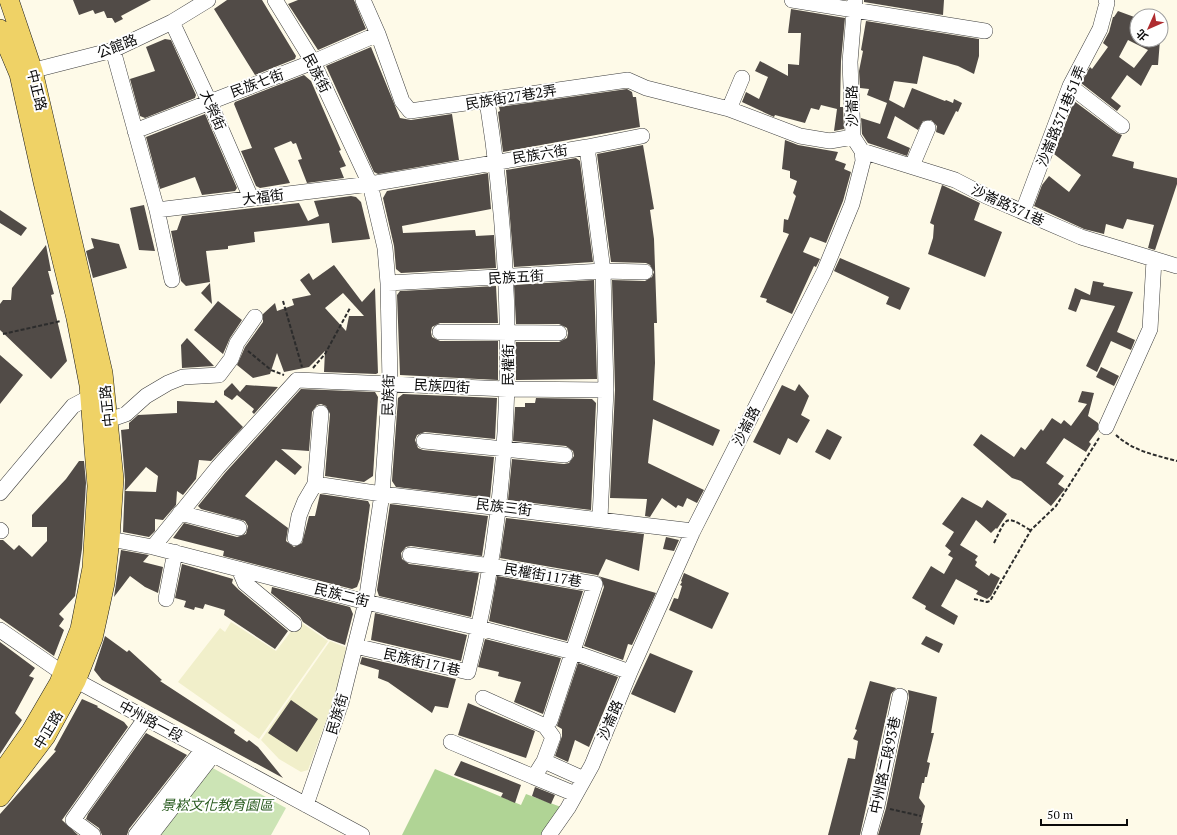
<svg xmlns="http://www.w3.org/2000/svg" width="1177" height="835" font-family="'PT Serif','Noto Sans TC',serif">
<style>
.farmland{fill:#f1efca}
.green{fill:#cce4b5}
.forest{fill:#b0d495}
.building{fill:#514b47;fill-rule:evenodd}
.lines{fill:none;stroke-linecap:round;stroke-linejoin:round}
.minor-casing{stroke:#3d3d3d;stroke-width:16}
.major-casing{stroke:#1b1b1b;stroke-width:20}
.path{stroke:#2c2c2c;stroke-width:2;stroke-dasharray:4 2;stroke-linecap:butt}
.minor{stroke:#fff;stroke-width:15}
.major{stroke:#efd266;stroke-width:19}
.labels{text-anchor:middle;stroke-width:4;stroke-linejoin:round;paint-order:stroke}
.street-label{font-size:14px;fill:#0a0a0a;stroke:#fff}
.park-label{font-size:14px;font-style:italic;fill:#2a5c20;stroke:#fff}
</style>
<rect width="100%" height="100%" fill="#fefae8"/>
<path class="farmland" d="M299,621L328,641L259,739L178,682L220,628L225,632L231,622L276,651Z
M330,641L345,647L348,651L331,707L308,770L301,772L279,759L261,740Z"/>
<path class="green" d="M209,766L286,808L271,835H156Z"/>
<path class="forest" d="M435,769L521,805L526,794L561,807L542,835H402Z"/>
<path class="building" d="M73,0H151L121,16L123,19L115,23L112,18H107L104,11L95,14L93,10L79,15Z
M227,0H262L296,56L295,59L255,75L214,9Z
M298,0H354L366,29L318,50L288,4Z
M864,0H944L943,15L864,2Z
M791,9L845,18L841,61L840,107H843L844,129L834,131L837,109L821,105L819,110L811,108L805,123L775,115L774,117L742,102L746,92L759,99L768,77L755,71L760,61L788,76V64L799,65L801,33H788Z
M1118,11L1137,18V40H1160L1158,65H1152L1141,86L1127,75L1111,98L1121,106L1117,111L1081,83L1090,67L1092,69L1108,47L1103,43L1109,32L1113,17H1114ZM1128,40L1148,50L1134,68L1119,57Z
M866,21L979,39V56L974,74L958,66L923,56L917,84L894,81L889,100L904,108L912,88L945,101L946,100L953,103L954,99L962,103L958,112L956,111L944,135L936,132L937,126L931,120L923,121L918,130L895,116L887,138L910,148L907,156L868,143L862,134L861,118L880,124L887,103L867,95L869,89L860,88L859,71L863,51L861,50Z
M165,39L171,40L196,95L195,98L145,118L140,116L130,79L155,71L146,47Z
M371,47L400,118L411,120L452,114L459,160L378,174L374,172L326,66Z
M304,75L311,81L341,150L339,151L346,166L340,168L344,178L307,183L298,160L302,159L296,143L293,144L291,141L274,148L290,183L260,188L256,186L241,151L252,148L234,104L235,102Z
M627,89L632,92L633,97H636L640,127L503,152L498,112L500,111L499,107Z
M1074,101L1117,133L1122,135L1112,156L1134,162L1133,168L1177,178V184L1155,250L1148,248L1154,225L1127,219L1123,229L1106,224L1104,234L1084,229L1034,206L1042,185L1049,176L1069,192L1081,175L1054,154Z
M205,114L237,188L235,191L202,195L195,177L160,189L146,137Z
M785,140L798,145L838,152L835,160L846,164L844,169L851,172L843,201L826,243L810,237L803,252L820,259L816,267L814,266L792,314L766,302L767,299L760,297L789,234L783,232L784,219L788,220L796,196L793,193L797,181L790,178V171L782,169Z
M643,145L654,209L650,210L654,239L657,323H654L655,363L653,400L720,430L713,446L653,419L648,463L704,490L697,503L687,498L683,507L678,505L676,508L662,498L650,517L645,516L647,499L610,498L615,390L612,280L645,281L652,277L654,272L650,265L646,263L611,262L597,154Z
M576,158L580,161L593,262L514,267L506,170Z
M488,173L491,209L402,226L403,233L475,230L476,236L494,235L496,268L401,273L396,269L394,246L383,198L387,191Z
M942,185L980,203L974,220L1002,232L985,277L928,254L933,238L934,225L930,223Z
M351,196L356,197L361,202L370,239L332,243L329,223L254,232L255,242L228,246V249L206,251L210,282L186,286L181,281L171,231L177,230L182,216L299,203L308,221L319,216L314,201Z
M144,205L155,251L139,250L130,208Z
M0,210L27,228L21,236L0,223Z
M91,238L119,244L127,268L93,278L86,251L94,248Z
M46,245L51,271H48L54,294L51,295L67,361L51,379L0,330V304L3,300H11L12,288Z
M840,258L910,288L900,310L886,304L889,297L834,271Z
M334,265L362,302L375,288L378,373L376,374L324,372L325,351L309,367L284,372L277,353L270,374L253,378L237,365L245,347L263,322V314L275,303L277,311L294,305L292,299L311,295L300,280L309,273L313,280ZM343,293L364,316H349L346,331L325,308Z
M594,280L597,379L516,380V342H559L567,338L568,333L567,328L559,324H516L514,285Z
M1093,281L1104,283L1103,286L1133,292L1117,332L1135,340L1131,350L1111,341L1097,372L1086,366L1115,306L1081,299L1076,312L1068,309L1075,288L1090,295Z
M210,283L212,304L201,293Z
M496,286L498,323H440L432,327L431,332L432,337L440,341H498V380L400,375L397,295L400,291Z
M218,301L242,320L230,338L223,354L194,330Z
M187,338L214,366L182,368L181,345Z
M0,355L23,375L0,404Z
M1101,367L1119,376L1114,386L1096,377Z
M232,383L240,392L246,385L278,387L254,414L252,412L254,409L237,395L232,400L224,395V391Z
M799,384L809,396L801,415L810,420L797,443L788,438L780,455L753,442L782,385L795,391Z
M301,389L375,392L378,397L373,476L364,482L325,476L330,414L326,406L321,404L317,405L312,412L309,451L281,449L302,467L295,475L276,460L245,496L288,528L286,541L294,547L302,543L309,516H315L320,494L368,501L370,505L360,579L357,587L352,589L223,556L224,551L173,538L184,523L237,537L246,534L248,526L245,521L201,509L198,506L225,473Z
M1082,391L1094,393L1088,416L1098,423V430L1089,442L1091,444L1086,452L1064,438L1046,463L1064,476L1058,484L1065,489L1051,506L1021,481L1012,478L973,445L981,434L1014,457L1021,447L1025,450L1041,429L1043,431L1052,418L1061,424L1064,420L1071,426L1087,404L1078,402Z
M403,394L497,398L495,439L425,432L417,435L415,440L418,448L423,450L494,457L490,498L396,487L392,481L398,398Z
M536,398L592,399L596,403L591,510L508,500L512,459L564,464L569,463L574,456L573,451L566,446L513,441L515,407H525V403H535Z
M216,400L243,427L211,461L199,460L196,479L183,495L177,491L176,505L163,520L155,519V531L149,537L123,532L125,480L121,430L129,429V423L138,415L177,413V401L214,403ZM146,467L158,476L156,492L125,491Z
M827,429L842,437L830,460L815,452Z
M79,461H84L86,483L82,549L75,596L59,614L64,619L59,626L64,630L54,656L0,618V540H3L14,550L19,545L32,557L47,541V527H32V515L66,479Z
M962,497L982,508L987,500L1007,514L997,529L996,528L991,533L976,520L960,545L978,556L975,560L977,562L975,566L989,576L991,573L1000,578L991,596L987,599L976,594L978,591L956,579L941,606L958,616L954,625L925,609L926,606L912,598L931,566L944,574L953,558L948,555L951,551L945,546L954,532L942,524Z
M390,504L488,516L482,556L411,546L406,547L401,553L402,559L409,564L479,573L471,617L379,596L377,590Z
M506,518L644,534L639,571L606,559L598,576L656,593L632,645L628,644L623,660L584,646L604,587L601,578L597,575L500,558Z
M666,537L679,540L674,551L663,549Z
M121,550L149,555L143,562L163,567L158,593L145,587L130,576L114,597Z
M182,564L233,579L232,583L239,590L288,631L275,649L224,615L225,610L205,604L203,609L195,607L194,610L184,607L186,601L175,598Z
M684,573L729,593L712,629L669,610L674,598L678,599L682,586L680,585L682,582L681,581Z
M497,576L583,591L567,641L489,621Z
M272,587L350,607L353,614L345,645L328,639L303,622L300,617L271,593Z
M375,613L467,635L461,661L371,640Z
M105,636L127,652L129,650L162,680L160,681L235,730L234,733L247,742L249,740L258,747L283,778L102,680L94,670Z
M926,636L943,644L939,653L921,644Z
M485,639L561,658L543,714L514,702L521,682L498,676L499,672L478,667Z
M0,642L35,668L29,676L34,678L15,713L22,720L0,754Z
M650,653L693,671L675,713L631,694Z
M362,657L456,679L448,708L435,706L432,713L388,682L378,678L379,670L360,664Z
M578,663L618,677L589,747L575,740L568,762L555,756L562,736V729L557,726Z
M870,681L896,688L891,694L860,835H828L848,758L855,759L858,741L853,739L857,730L855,729Z
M908,690L937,697L931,733H934L927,762L930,763L927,777H925L924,783H922L919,798L925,806L921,823H923L920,835H878L886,808L909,698Z
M82,699L98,706L97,707L124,722L128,727L62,820L78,835H0V814L56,751L54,750Z
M291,700L318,719L297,752L268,733Z
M468,703L535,731L526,758L458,735Z
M146,733L187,755L129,829L127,835H102L99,828L86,819L88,814Z
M461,761L521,785L515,803L501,797L503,793L454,775Z
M535,787L555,795L551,804L532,796Z"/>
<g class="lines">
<defs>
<path id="minor" d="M275,0L313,62L370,184L385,248L388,283L390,383L382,494L366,602L341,703L306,805
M363,0L378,34L402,101L410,111L628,80L646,88L729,109L800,136L830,141L853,137
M792,0L985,31
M172,22L209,101L251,198
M113,50L157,210L172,280
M23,73L113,50L172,22L208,0
M1070,86L1122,126
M729,109L742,78
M135,131L313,62L378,34
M587,147L642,136
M862,151L955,180L986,196L1081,237L1177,266
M912,166L928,128
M157,210L370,184L587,147L603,271L606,390
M1023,211L1070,86L1100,29L1107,3L1106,0
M388,283L603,271L645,272
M440,332L559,333
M109,420L126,414L146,396L168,383L183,377L219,375L231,359L237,343L255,317
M1106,427L1150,329L1154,260
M424,441L565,455
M315,484L382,494L693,531
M0,493L73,406L90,397
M180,513L239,528
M0,530L1,531
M295,538L299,516L305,501L315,484L321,413
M110,539L153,547L366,602L479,628L573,652L630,672
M153,547L218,467L297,380L507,389L606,390L600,518
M410,555L491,566L595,584L550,721
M239,569L245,583L294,624
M166,599L175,552
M0,630L64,674L362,835
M355,646L468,672C516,485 517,290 487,101
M451,742L534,777L544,761L553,737L545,726L483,698
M544,761L584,779
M534,777L575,794
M93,835L73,820L145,719
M136,835L203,749
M151,835L213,755
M549,835L568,808L592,765L630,672L693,531L824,272L852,204L863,161L862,151L853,137L850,62L855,0
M869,835L877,806L900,696"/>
<path id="major" d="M0,29L19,74L43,182L76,318L89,385L97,486L92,568L80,629L59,683L31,731L0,775
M0,797L46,736L76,681L93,638L105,583L110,539L114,479L103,373L33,71L9,0"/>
</defs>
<use href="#minor" class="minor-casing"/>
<use href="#major" class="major-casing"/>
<path class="path" d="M283,301L302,367
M3,334L61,321
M248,351L271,370L284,375
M313,368L325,354L350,308
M1116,435C1133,451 1155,455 1177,461
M994,543C1007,517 1004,514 1030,530
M974,599L987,602L990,601L1031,530L1056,506L1099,438
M890,809L921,816"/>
<use href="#minor" class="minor"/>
<use href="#major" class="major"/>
</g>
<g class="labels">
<g class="street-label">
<text transform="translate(117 46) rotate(-21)" y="5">公館路</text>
<text transform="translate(317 73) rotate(63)" y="5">民族街</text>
<text transform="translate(257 83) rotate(-20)" y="5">民族七街</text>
<text transform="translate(37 90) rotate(76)" y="5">中正路</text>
<text transform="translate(511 97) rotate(-9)" y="5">民族街27巷2弄</text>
<text transform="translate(852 106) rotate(-91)" y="5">沙崙路</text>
<text transform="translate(213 110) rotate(66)" y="5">大榮街</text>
<text transform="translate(1061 116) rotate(-68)" y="5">沙崙路371巷51弄</text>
<text transform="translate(540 154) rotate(-9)" y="5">民族六街</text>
<text transform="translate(263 197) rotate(-7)" y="5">大福街</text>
<text transform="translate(1008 205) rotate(25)" y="5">沙崙路371巷</text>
<text transform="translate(516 277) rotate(-3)" y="5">民族五街</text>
<text transform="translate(508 365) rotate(-89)" y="5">民權街</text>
<text transform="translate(442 386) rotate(3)" y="5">民族四街</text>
<text transform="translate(388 395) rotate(-88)" y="5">民族街</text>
<text transform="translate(107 406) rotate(-96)" y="5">中正路</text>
<text transform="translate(746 426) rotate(-63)" y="5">沙崙路</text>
<text transform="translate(504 507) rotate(7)" y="5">民族三街</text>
<text transform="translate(543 575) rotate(10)" y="5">民權街117巷</text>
<text transform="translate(342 595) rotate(14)" y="5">民族二街</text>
<text transform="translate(422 662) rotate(13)" y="5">民族街171巷</text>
<text transform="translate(337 714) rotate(-73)" y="5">民族街</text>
<text transform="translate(610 720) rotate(-67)" y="5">沙崙路</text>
<text transform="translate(151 721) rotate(28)" y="5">中州路一段</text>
<text transform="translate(48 730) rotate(-59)" y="5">中正路</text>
<text transform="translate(885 765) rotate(-78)" y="5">中州路二段93巷</text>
</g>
<g class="park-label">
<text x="217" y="810">景崧文化教育園區</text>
</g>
</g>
<g transform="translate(1149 28) rotate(225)"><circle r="19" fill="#ffffff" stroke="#9d9d9d"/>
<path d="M0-3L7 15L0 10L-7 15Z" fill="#af2c2f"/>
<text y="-6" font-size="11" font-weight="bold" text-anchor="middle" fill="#0a0a0a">北</text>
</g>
<path d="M1041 819v6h86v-6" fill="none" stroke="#0a0a0a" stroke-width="2"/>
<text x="1047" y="819" font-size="12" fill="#0a0a0a" stroke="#ffffff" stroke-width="3" paint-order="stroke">50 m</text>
</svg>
